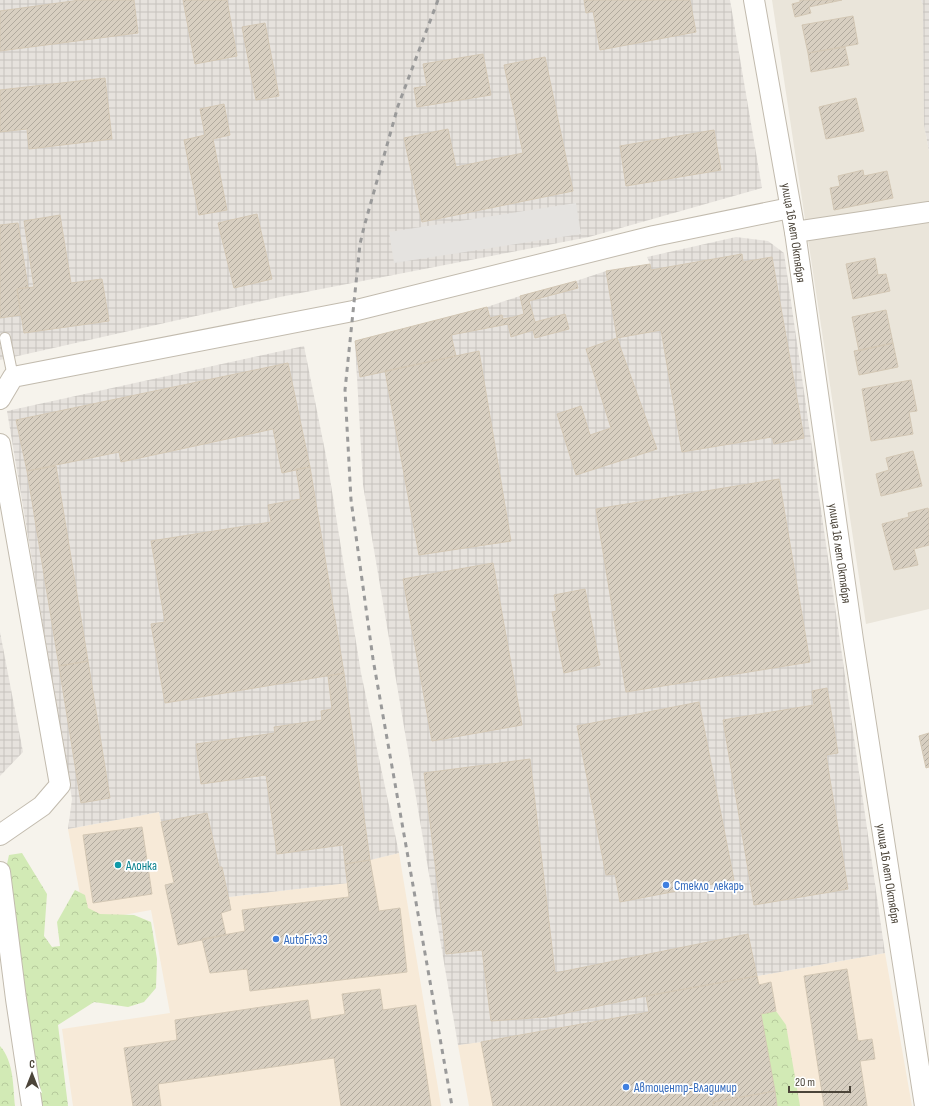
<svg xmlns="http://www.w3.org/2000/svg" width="929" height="1106" font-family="'Sofia Sans Condensed',sans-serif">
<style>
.residential{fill:#eae5da}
.commercial{fill:#f7ead8}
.industrial{fill:url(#industrial-grid)}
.forest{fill:url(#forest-crowns)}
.parking{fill:#e5e3e0}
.building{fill:url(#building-hatch);stroke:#d3c7b4}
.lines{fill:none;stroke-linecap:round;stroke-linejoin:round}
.lane-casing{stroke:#c2bbae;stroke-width:12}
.street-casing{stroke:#c2bbae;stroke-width:22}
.lane{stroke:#fff;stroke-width:10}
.street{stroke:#fff;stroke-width:20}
.rail{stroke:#9a9a9a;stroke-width:3;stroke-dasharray:5 5;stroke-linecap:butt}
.culture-dot{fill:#0f9aa8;stroke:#fff;stroke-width:1.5}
.shop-dot{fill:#3f7fe0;stroke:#fff;stroke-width:1.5}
.labels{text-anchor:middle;stroke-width:3.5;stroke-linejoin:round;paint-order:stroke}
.street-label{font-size:13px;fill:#4b4439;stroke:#fff}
.culture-label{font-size:13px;fill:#0d838f;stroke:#fff;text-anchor:start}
.shop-label{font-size:13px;fill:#366cbe;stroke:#fff;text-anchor:start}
</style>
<defs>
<pattern id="industrial-grid" width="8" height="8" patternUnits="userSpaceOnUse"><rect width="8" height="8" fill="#e6e2dd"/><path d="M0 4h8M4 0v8" fill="none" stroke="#c7c3be"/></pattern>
<pattern id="forest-crowns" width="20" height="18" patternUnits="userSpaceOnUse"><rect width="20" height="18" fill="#d2eab5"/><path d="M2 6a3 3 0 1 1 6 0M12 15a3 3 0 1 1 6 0" fill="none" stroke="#b6ca9c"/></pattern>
<pattern id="building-hatch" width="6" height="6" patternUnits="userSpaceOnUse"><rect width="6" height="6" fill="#d8cfc1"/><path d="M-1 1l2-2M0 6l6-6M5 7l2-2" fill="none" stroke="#b1aa9e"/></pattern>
</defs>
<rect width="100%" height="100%" fill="#f6f3ec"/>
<path class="residential" d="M772,0H921L923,5L924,125L929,151V609L866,624Z"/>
<path class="commercial" d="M159,812L174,883L165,885L178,945L221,913L229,897L347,883L370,860L399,853L441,1106H73L62,1029L170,1013L151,910L85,922L68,829Z
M885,953L912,1106H469L458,1045L481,1042L646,996Z"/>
<path class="industrial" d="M0,0H730L762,188L589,237L280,297L0,360Z
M921,0H929V151L924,125L923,5Z
M736,237L768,241L784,253L885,953L647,996L649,1012L481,1042L458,1045L363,485L355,341L487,307L520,296L576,281L606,271L650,264L647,257Z
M304,346L328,466L361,673L399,853L370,860L348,883L229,897L231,910L221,913L226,935L178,945L165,885L174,882L159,812L68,829L72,799L7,411Z
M0,632L23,752L0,776Z"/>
<path class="forest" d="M22,853L47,894L44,936L52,947L60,946L57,922L75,890L85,895L88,908L100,914L134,915L151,922L157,959L156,988L144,1002L128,1007L94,1002L58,1025L68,1106H39L5,873L9,855Z
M776,1011L786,1025L800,1106H777L761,1014Z
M0,1046C14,1062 13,1086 15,1106H0Z"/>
<path class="parking" d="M576,203L581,234L394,263L389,232Z"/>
<path class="building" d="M80,0H134L138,33L0,51V11Z
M183,0H227L237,56L195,64Z
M584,0H690L696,32L600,50L593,11L586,13Z
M800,0H842L809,7L811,13L795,17L792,4L800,2Z
M853,16L858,44L808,53L802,25Z
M265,23L279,96L256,100L242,27Z
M845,47L849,65L811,72L808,53Z
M483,54L491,95L417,107L414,88L427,86L423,64Z
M545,57L573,191L422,222L404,138L448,129L456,167L523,153L504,65Z
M105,78L112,139L29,149L27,129L0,132V90Z
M856,98L864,131L826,139L819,107Z
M224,104L230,135L213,139L227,210L199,215L184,140L205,135L200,109Z
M714,130L721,170L626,186L620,146Z
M863,170L864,176L887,171L893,198L834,210L830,188L840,186L838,176Z
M257,214L272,279L234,288L218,223Z
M60,215L71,283L102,279L109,321L24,333L17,289L34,287L24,221Z
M18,223L28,287L17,289L21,315L0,318V225Z
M742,254L743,262L772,257L804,438L774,444L772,437L682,452L661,330L617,338L606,271L650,264L651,270Z
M875,258L878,275L886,274L890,291L853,299L846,264Z
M576,281L578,288L529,301L535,322L565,314L569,329L535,338L533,330L511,337L508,324L451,335L456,356L360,377L355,341L487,307L490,318L502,315L503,319L514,317L524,314L520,296Z
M886,310L893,343L859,351L852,317Z
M617,338L657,449L576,475L557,414L581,406L590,435L611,428L586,349Z
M893,343L898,367L859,375L854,351Z
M479,351L511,541L419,555L385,371Z
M288,363L310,467L282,473L273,429L121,462L119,452L27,471L16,420Z
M911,380L917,411L909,412L913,434L871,441L862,389Z
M913,451L922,486L881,496L876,474L889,470L886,458Z
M56,466L88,661L59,666L27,471Z
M310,467L344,673L165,703L151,624L165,622L151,541L271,522L268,505L301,499L296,469Z
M779,479L810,662L626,692L596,509Z
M928,508L929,512V545L914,549L918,565L894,570L882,524L909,517L908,513Z
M493,563L522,725L432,741L403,579Z
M585,589L600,665L564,673L552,612L557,611L554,595Z
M88,661L110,798L81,803L59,666Z
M344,673L370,860L345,864L343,845L277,854L266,775L201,784L196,744L275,733L274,727L322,720L321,711L332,709L328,676Z
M827,688L838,753L826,755L848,889L754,905L723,720L814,705L812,691Z
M699,702L734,880L620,902L615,874L606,875L577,726Z
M929,733V767L926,768L919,736Z
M530,759L555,973L748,934L757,976L646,996L547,1017L491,1021L482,950L446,954L424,773Z
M207,813L219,867H222L231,910L221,913L226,935L178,945L165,885L174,883L161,822Z
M142,827L152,894L93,903L83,835Z
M370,860L379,911L400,908L407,972L250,991L247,969L210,973L202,939L245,931L242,910L349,897L345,864Z
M847,969L858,1041L872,1039L875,1059L860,1061L867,1106H824L804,976Z
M757,976L759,985L771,982L776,1011L761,1014L775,1091L713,1102L714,1106H493L481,1042L649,1012L646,996Z
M380,989L383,1010L416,1005L431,1106H341L334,1058L158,1084L161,1106H133L124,1048L177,1040L175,1020L308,1000L311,1020L345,1014L342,994Z
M775,1091L777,1106H714L713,1102Z"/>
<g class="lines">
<defs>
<path id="lane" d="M5,338L13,377"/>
<g id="street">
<path id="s1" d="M754,0L795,232L853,640L925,1106"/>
<path d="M795,232L929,212"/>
<path d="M0,399L13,377L353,311L654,236L790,208"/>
<path d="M0,444L60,785L42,806L0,835"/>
<path d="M0,872L16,999L32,1106"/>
</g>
</defs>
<use href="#lane" class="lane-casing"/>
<use href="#street" class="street-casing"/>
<use href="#lane" class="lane"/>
<use href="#street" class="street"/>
<path class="rail" d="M438,0L398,106L364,227L360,244L345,390L351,500L373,659L452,1106"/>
</g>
<circle class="culture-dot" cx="118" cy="865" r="4"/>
<g class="shop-dot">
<circle cx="666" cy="885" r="4"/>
<circle cx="276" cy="939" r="4"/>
<circle cx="626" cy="1087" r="4"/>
</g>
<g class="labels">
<g class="street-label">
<text dy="5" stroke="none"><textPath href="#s1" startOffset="236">улица 16 лет Октября</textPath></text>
<text dy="5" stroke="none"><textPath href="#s1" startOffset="560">улица 16 лет Октября</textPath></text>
<text dy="5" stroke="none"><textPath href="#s1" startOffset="884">улица 16 лет Октября</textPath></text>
</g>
<g class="culture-label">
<text x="126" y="870">Алонка</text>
</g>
<g class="shop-label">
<text x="674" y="890">Стекло_лекарь</text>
<text x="284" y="944">AutoFix33</text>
<text x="634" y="1092">Автоцентр-Владимир</text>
</g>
</g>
<g transform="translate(32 1074)" stroke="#ffffff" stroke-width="3" paint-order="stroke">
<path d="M0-3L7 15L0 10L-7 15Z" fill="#4b4439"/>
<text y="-6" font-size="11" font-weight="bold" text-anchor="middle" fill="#4b4439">С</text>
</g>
<path d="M789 1086v6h61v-6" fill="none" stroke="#4b4439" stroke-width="2"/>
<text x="795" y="1086" font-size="12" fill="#4b4439" stroke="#ffffff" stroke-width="3" paint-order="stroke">20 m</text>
</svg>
